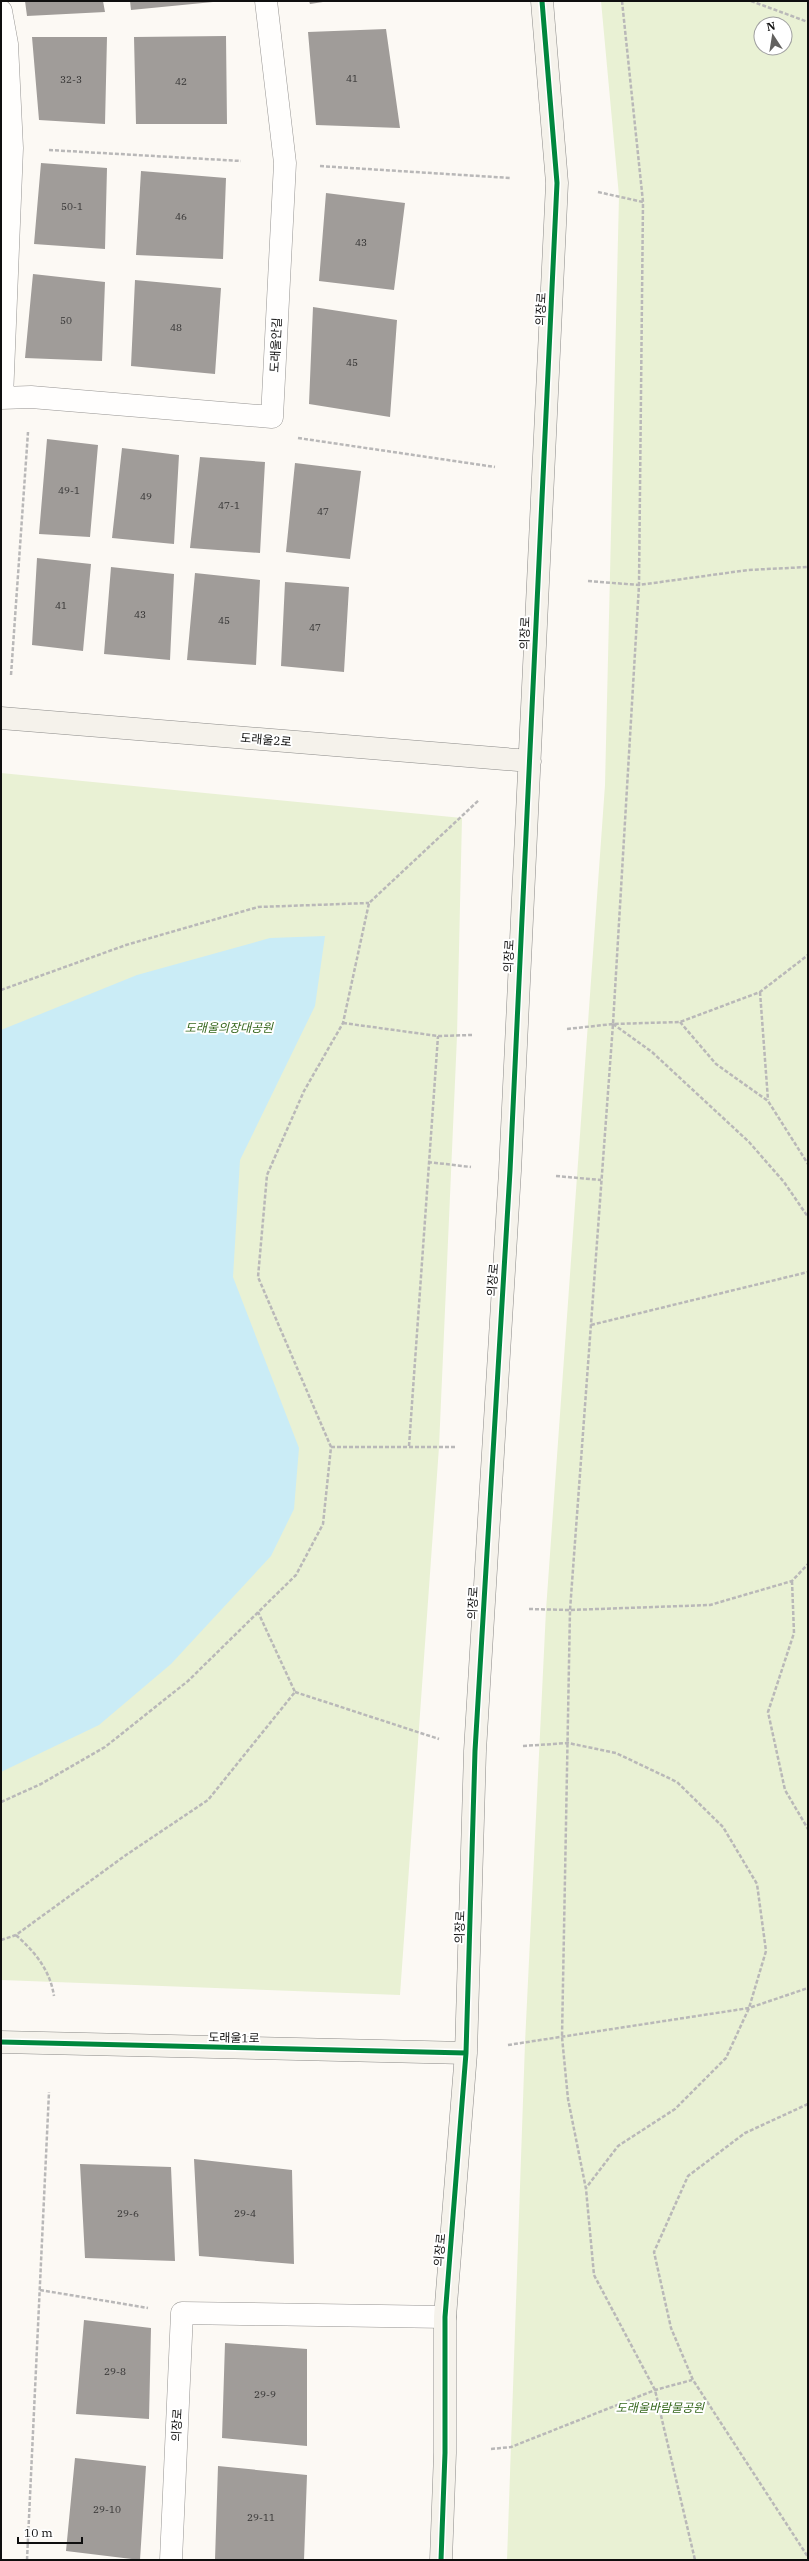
<svg xmlns="http://www.w3.org/2000/svg" width="809" height="2561" font-family="'IBM Plex Serif','Noto Sans KR',serif">
<style>
.park{fill:#e9f1d4;fill-rule:evenodd}
.water{fill:#caecf6}
.building{fill:#a09c99}
.lines{fill:none;stroke-linecap:round;stroke-linejoin:round}
.street-casing{stroke:#969492;stroke-width:23}
.secondary-casing{stroke:#8c8b89;stroke-width:23}
.path{stroke:#b9b8b8;stroke-width:2.5;stroke-dasharray:4 2;stroke-linecap:butt}
.street{stroke:#fffefd;stroke-width:22}
.secondary{stroke:#f5f2eb;stroke-width:22}
.cycleway-casing{stroke:#fff;stroke-width:8}
.cycleway{stroke:#00873e;stroke-width:5}
.labels{text-anchor:middle;stroke-width:4;stroke-linejoin:round;paint-order:stroke}
.number-label{font-size:10px;fill:#333232}
.street-label{font-size:12px;fill:#0f0f0f;stroke:#fff}
.park-label{font-size:12px;font-style:italic;fill:#37681e;stroke:#fff}
</style>
<rect width="100%" height="100%" fill="#fcf9f4"/>
<path class="park" d="M601,1H808V2560H507L525,2043L546,1610L605,785L619,196ZM761,24H785V48H761Z
M1,773L462,818L457,1036L439,1447L400,1995L1,1980Z"/>
<path class="water" d="M325,936L315,1006L240,1160L233,1277L299,1448L294,1509L271,1556L171,1664L99,1725L1,1772V1030L137,975L270,938Z"/>
<path class="building" d="M25,1H103L105,12L27,16Z
M130,1H213V2L131,10Z
M309,1H323V2L310,4Z
M386,29L400,128L316,125L308,32Z
M226,36L227,124H136L134,37Z
M32,37H107L105,124L39,120Z
M41,163L107,168L105,249L34,244Z
M141,171L226,178L223,259L136,255Z
M326,193L405,203L394,290L319,281Z
M33,274L105,282L102,361L25,358Z
M135,280L221,288L215,374L131,366Z
M313,307L397,320L390,417L309,404Z
M47,439L98,445L90,537L39,534Z
M122,448L179,455L174,544L112,538Z
M200,457L265,462L260,553L190,548Z
M295,463L361,471L350,559L286,552Z
M37,558L91,564L83,651L32,645Z
M111,567L174,574L170,660L104,654Z
M195,573L260,580L256,665L187,660Z
M285,582L349,587L344,672L281,666Z
M194,2159L292,2170L294,2264L199,2256Z
M80,2164L171,2167L175,2261L85,2258Z
M84,2320L151,2328L149,2419L76,2414Z
M225,2343L307,2349V2446L222,2438Z
M75,2458L146,2466L140,2560L66,2551Z
M218,2466L307,2475L304,2560H215Z"/>
<g class="lines">
<defs>
<path id="street" d="M1,11L7,44L12,148L2,398
M1,398L31,397L272,417L285,163L266,1
M171,2560L182,2313L445,2317"/>
<path id="secondary" d="M1,718L530,761
M1,2042L466,2053
M441,2560L445,2453V2317L466,2053L475,1751L510,1171L557,183L542,1"/>
</defs>
<use href="#street" class="street-casing"/>
<use href="#secondary" class="secondary-casing"/>
<path class="path" d="M622,1L643,202L639,585L613,1024L570,1610L562,2037L568,2099L586,2189L594,2275L655,2390L695,2560
M751,1L808,22
M49,150L241,161
M320,166L510,178
M598,192L643,202
M298,438L495,467
M588,581L639,585L748,570L808,567
M11,675L28,432
M1,990L126,945L258,907L369,903
M760,992L768,1100
M680,1022L716,1064L768,1101L808,1164
M343,1023L438,1036L472,1035
M613,1024L652,1052L749,1142L784,1182L808,1217
M567,1029L613,1024L680,1022L760,992L808,955
M428,1162L471,1167
M556,1176L601,1180
M591,1325L808,1272
M409,1446L438,1036
M331,1447H455
M792,1581L794,1633L768,1712L785,1790L808,1829
M529,1609L570,1610L710,1605L792,1581L808,1564
M295,1692L439,1739
M523,1746L568,1743L616,1753L677,1782L723,1827L757,1884L766,1951L749,2008L726,2058L675,2109L618,2146L586,2188
M1,1802L41,1784L105,1747L188,1681L296,1575L323,1524L331,1447L258,1277L267,1175L304,1091L343,1023L369,903L479,800
M16,1935C35,1952 50,1970 54,1996
M1,1940L16,1935L126,1855L208,1800L295,1692L258,1612
M508,2045L749,2008L808,1988
M808,2104L745,2133L688,2176L654,2252L671,2328L693,2380L808,2557
M40,2290L148,2308
M491,2449L511,2447L655,2390L692,2380
M27,2560L49,2092"/>
<use href="#street" class="street"/>
<use href="#secondary" class="secondary"/>
<defs>
<path id="cycleway" d="M1,2042L466,2053
M441,2560L445,2453V2317L466,2053L475,1751L510,1171L557,183L542,1"/>
</defs>
<use href="#cycleway" class="cycleway-casing"/>
<use href="#cycleway" class="cycleway"/>
</g>
<g class="labels">
<g class="number-label">
<text x="352" y="82">41</text>
<text x="71" y="83">32-3</text>
<text x="181" y="85">42</text>
<text x="72" y="210">50-1</text>
<text x="181" y="220">46</text>
<text x="361" y="246">43</text>
<text x="66" y="324">50</text>
<text x="176" y="331">48</text>
<text x="352" y="366">45</text>
<text x="69" y="494">49-1</text>
<text x="146" y="500">49</text>
<text x="229" y="509">47-1</text>
<text x="323" y="515">47</text>
<text x="61" y="609">41</text>
<text x="140" y="618">43</text>
<text x="224" y="624">45</text>
<text x="315" y="631">47</text>
<text x="128" y="2217">29-6</text>
<text x="245" y="2217">29-4</text>
<text x="115" y="2375">29-8</text>
<text x="265" y="2398">29-9</text>
<text x="107" y="2513">29-10</text>
<text x="261" y="2521">29-11</text>
</g>
<g class="street-label">
<text transform="translate(541 309) rotate(-87)" y="4">의장로</text>
<text transform="translate(276 345) rotate(-87)" y="4">도래울안길</text>
<text transform="translate(525 633) rotate(-88)" y="4">의장로</text>
<text transform="translate(266 740) rotate(5)" y="4">도래울2로</text>
<text transform="translate(509 956) rotate(-87)" y="4">의장로</text>
<text transform="translate(493 1280) rotate(-86)" y="4">의장로</text>
<text transform="translate(473 1603) rotate(-87)" y="4">의장로</text>
<text transform="translate(460 1927) rotate(-88)" y="4">의장로</text>
<text transform="translate(234 2038) rotate(1)" y="4">도래울1로</text>
<text transform="translate(440 2250) rotate(-85)" y="4">의장로</text>
<text transform="translate(177 2425) rotate(-87)" y="4">의장로</text>
</g>
<g class="park-label">
<text x="229" y="1032">도래울의장대공원</text>
<text x="660" y="2412">도래울바람물공원</text>
</g>
</g>
<rect width="809" height="2561" fill="none" stroke="#0f0f0f" stroke-width="4"/>
<g transform="translate(773 36) rotate(348)"><circle r="19" fill="#ffffff" stroke="#9f9f9f"/>
<path d="M0-3L7 15L0 10L-7 15Z" fill="#62615f"/>
<text y="-6" font-size="11" font-weight="bold" text-anchor="middle" fill="#0f0f0f">N</text>
</g>
<path d="M18 2537v6h64v-6" fill="none" stroke="#0f0f0f" stroke-width="2"/>
<text x="24" y="2537" font-size="12" fill="#0f0f0f" stroke="#ffffff" stroke-width="3" paint-order="stroke">10 m</text>
</svg>
